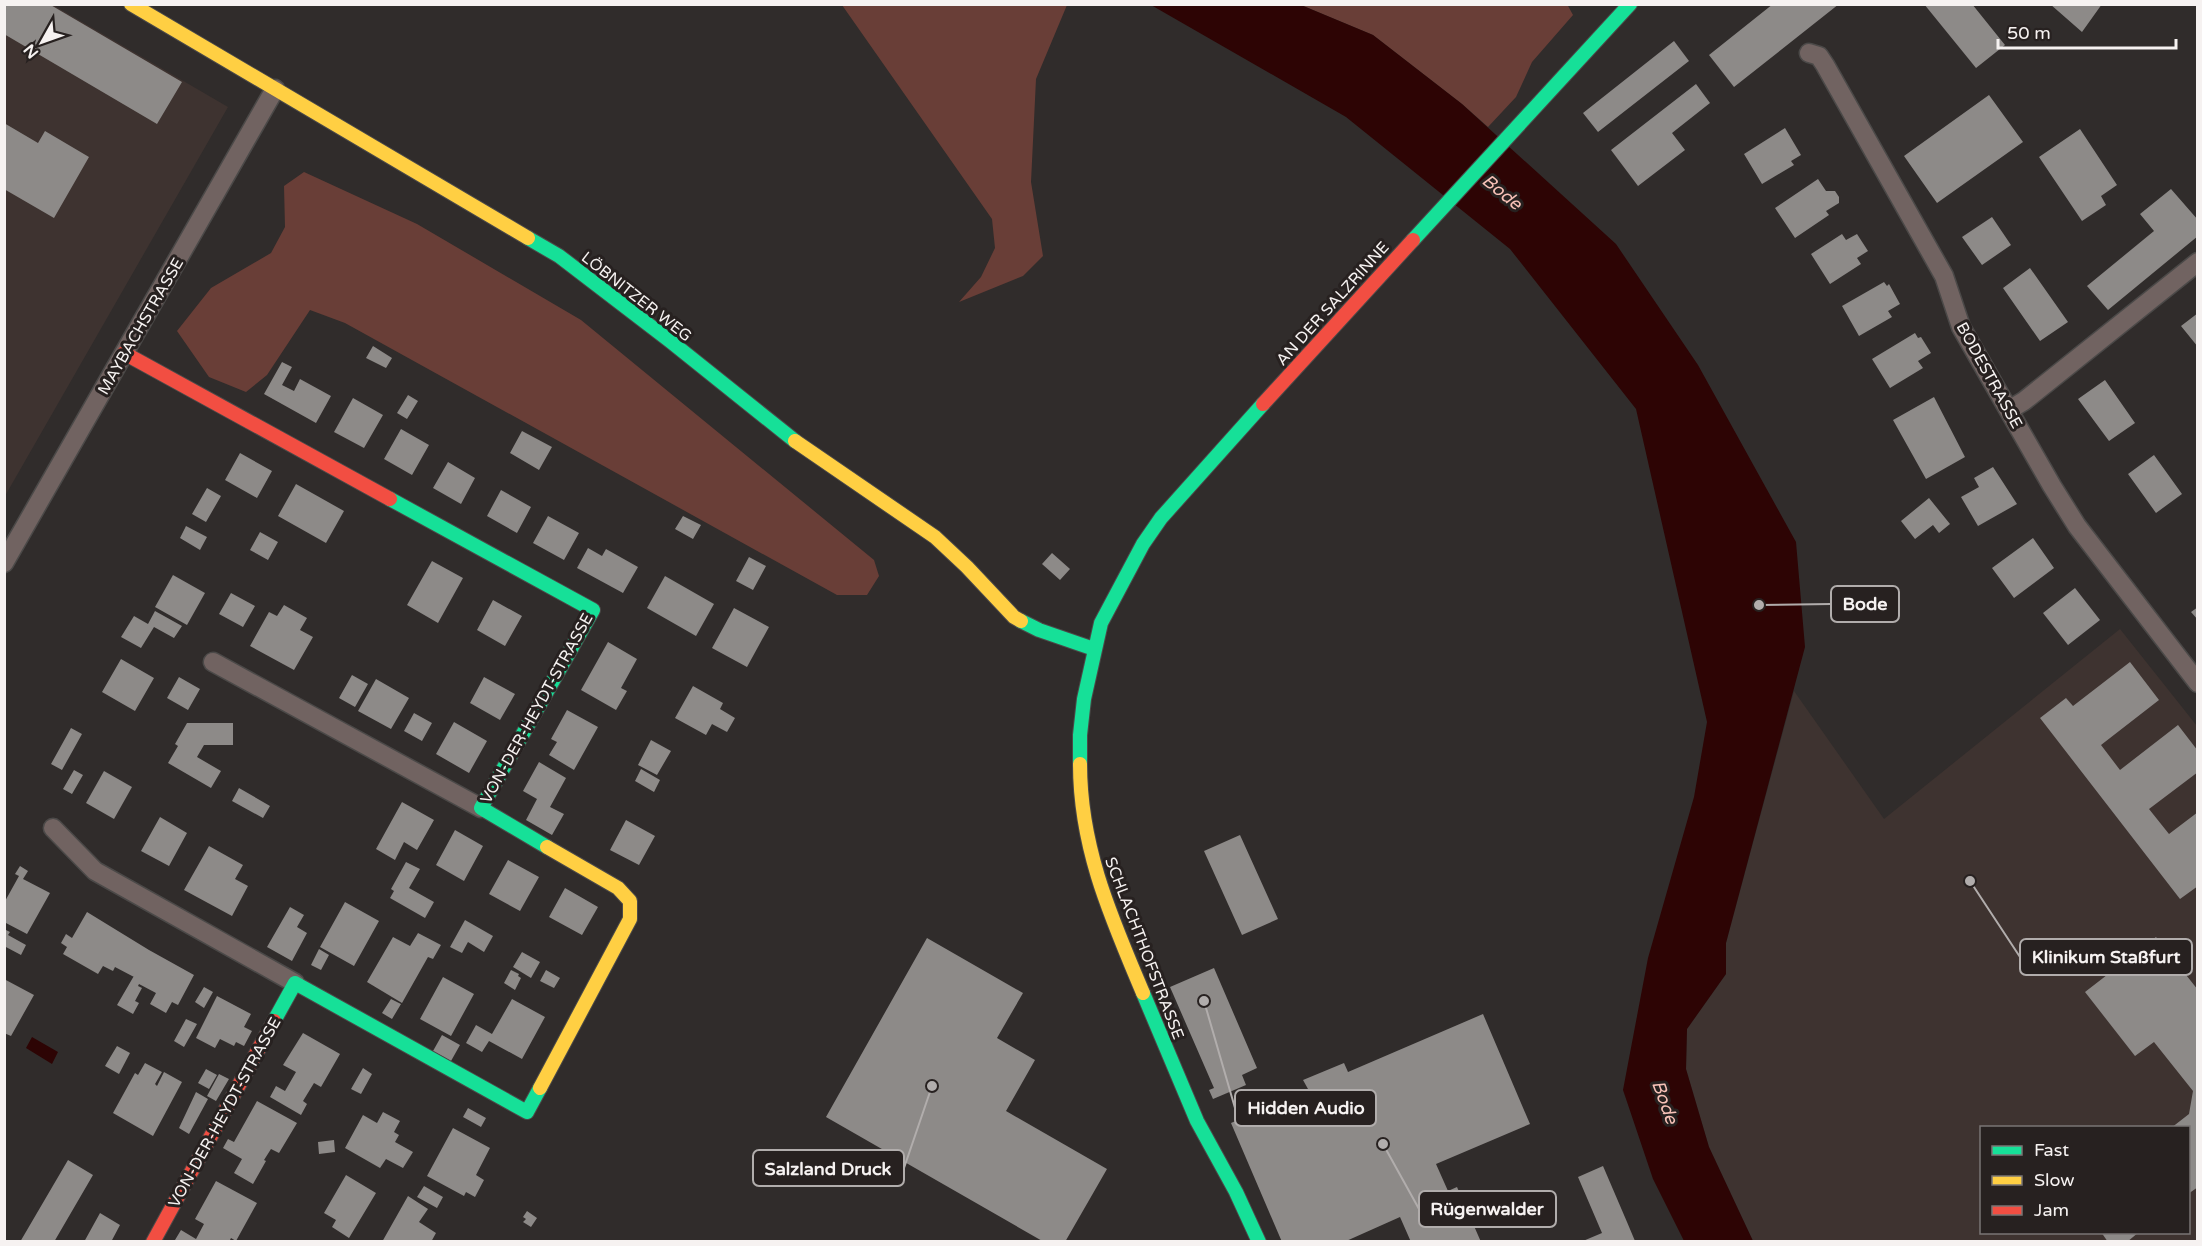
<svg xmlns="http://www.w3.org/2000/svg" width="2202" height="1246" font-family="'Varela Round',sans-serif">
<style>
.built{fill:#3e3330;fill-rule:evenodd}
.green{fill:#693e37}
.water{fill:#2d0404}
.building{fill:#8d8a88}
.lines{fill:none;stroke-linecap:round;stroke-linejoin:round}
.street-casing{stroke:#4b4948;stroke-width:21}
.fast-casing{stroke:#4b4948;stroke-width:16}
.slow-casing{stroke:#4b4948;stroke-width:16}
.jam-casing{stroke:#4b4948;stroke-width:16}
.street{stroke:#716361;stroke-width:18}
.fast{stroke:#16e098;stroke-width:14}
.slow{stroke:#ffcf43;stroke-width:14}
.jam{stroke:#f24e42;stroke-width:14}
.labels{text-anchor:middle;stroke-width:6;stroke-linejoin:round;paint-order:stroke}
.street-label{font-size:16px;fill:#f6f2f1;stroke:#272120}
.water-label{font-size:18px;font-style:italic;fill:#f7c1b7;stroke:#272120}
.leader{fill:none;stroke:#b1adac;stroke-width:2}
.callout-dot{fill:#b1adac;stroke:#272120;stroke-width:2}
.callout{fill:#272120;stroke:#b1adac;stroke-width:2}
.callout-label{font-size:18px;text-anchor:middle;font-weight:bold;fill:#f6f2f1}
</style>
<rect width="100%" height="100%" fill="#302c2b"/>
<path class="built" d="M5,5H53L228,107L5,496Z
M2120,629L2197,726V1241H1753L1709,1147L1686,1069L1687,1029L1726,974V943L1794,691L1884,819ZM1982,1128H2188V1232H1982Z"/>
<path class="green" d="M1567,4L1573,15L1532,62L1516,97L1488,127L1462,104L1373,35L1301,5Z
M842,5H1067L1036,79L1031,182L1043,256L1023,276L959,302L981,277L995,248L992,219Z
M304,172L417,224L581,320L874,560L879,576L867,595H837L345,323L310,310L267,375L246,392L209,377L177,331L211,288L271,253L285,227L284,186Z"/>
<path class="water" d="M1151,5H1301L1373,35L1462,104L1616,244L1698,365L1796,542L1805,647L1726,943V974L1687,1029L1686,1069L1709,1147L1753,1241H1684L1653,1179L1623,1090L1648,958L1694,797L1707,722L1636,409L1510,249L1346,117Z
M32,1037L58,1052L52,1064L26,1048Z"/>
<path class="building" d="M4,4H49L182,82L157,124L4,34Z
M1773,4H1839L1734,87L1709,55Z
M1924,4H1972L2005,45L1976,68Z
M2050,4H2102L2082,32Z
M1674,41L1689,61L1598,132L1583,113Z
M1696,84L1710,103L1672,133L1685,150L1638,186L1611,150Z
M1989,95L2023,142L1937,203L1904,156Z
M4,123L38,143L45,131L89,157L54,218L4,189Z
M1785,128L1801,155L1791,161L1794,165L1762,184L1744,154Z
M2080,129L2117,185L2101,196L2106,205L2082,221L2039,157Z
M1818,179L1826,191H1835L1839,197V203L1826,211L1829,215L1795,238L1775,208Z
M2171,189L2198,220V236L2108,310L2087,286L2154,231L2140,214Z
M1992,217L2011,245L1982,265L1962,237Z
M1842,234L1846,240L1857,234L1868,251L1857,258L1861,264L1830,284L1811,254Z
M2030,268L2068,322L2040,341L2003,288Z
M1884,282L1887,286L1889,284L1900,304L1888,311L1892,317L1859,336L1842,306Z
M2198,313V347L2181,326Z
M1915,333L1918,338L1921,337L1931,353L1918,361L1923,368L1890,388L1872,359Z
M373,346L392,358L386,368L366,358Z
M282,362L292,367L282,385L294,391L300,379L331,396L316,423L264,394Z
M2105,380L2135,423L2109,441L2078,399Z
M408,395L418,401L407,419L397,413Z
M1934,397L1965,457L1926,479L1893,420Z
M353,398L383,415L364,448L334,432Z
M401,429L429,445L412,475L384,459Z
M522,431L552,447L539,470L510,453Z
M240,453L272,471L257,498L225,480Z
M2154,455L2182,494L2156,513L2128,474Z
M448,462L475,478L461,504L433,488Z
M1993,467L2017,504L1978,526L1961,497L1979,487L1974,478Z
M296,484L344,511L326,543L278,516Z
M207,488L221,496L206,522L192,514Z
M501,490L531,507L517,533L487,516Z
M1929,498L1950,524L1939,533L1933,525L1915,539L1901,521Z
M548,516L579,533L564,560L533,543Z
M683,516L701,525L693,539L675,529Z
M186,526L207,537L200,550L180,538Z
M260,532L278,542L268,560L250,550Z
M2033,538L2054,568L2014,598L1992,568Z
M588,548L602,556L606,549L638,567L623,593L577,568Z
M1052,553L1070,569L1060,580L1042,564Z
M749,557L766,566L753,590L736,581Z
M432,561L463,578L438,623L407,605Z
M173,575L205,593L187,625L155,607Z
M665,576L714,604L696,636L647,608Z
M2075,588L2100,620L2068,645L2043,613Z
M231,593L255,606L243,627L219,614Z
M493,600L522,616L505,646L477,630Z
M284,605L307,618L300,630L313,637L294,670L250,646L269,612L277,616Z
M2198,607V620L2191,612Z
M734,608L769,627L747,667L712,648Z
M155,611L182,626L174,638L154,627L141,648L121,637L134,616L148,624Z
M608,642L637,659L621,688L627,691L616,710L581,690Z
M121,659L154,678L135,711L102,692Z
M2130,662L2159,700L2101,745L2120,770L2178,725L2198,751V772L2149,809L2169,834L2198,812V886L2180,899L2040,718L2066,698L2073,706Z
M352,675L368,684L355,707L339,698Z
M179,677L200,689L188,710L167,698Z
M484,677L515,694L500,720L470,703Z
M376,679L409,698L391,729L358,711Z
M693,686L723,703L720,709L735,718L727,732L712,724L706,735L675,718Z
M567,710L598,727L574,770L549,755L557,742L551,739Z
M414,713L432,723L422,741L404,731Z
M454,722L487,741L469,773L436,754Z
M187,723H233V745H204L197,757L221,771L211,788L168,763L178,746L175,744Z
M71,728L82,734L62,770L51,764Z
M651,740L671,751L657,775L638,765Z
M539,762L566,778L550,807L564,814L552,835L526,820L537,799L523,791Z
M641,769L660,780L654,792L635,781Z
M74,770L83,775L72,794L63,789Z
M104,771L132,787L114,819L86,803Z
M239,788L270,806L263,818L232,801Z
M402,802L434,820L417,850L404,842L395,860L376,849Z
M160,817L187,833L169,866L141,851Z
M626,820L655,836L639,865L610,850Z
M455,830L483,846L464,881L436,865Z
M1240,835L1278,919L1242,935L1204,851Z
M209,846L243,865L235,879L248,886L232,916L184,890Z
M508,860L539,877L520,911L489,894Z
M406,862L420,869L409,888L434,902L425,918L390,898L394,891L391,889Z
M20,866L28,871L23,879L50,893L27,934L4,922V903L19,876L15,874Z
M565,888L598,907L582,935L549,917Z
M345,902L379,921L354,966L320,947Z
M290,907L304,915L297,927L307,933L292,961L267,947Z
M87,912L149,950L134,977L115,967L113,971L103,966L98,974L63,954L67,947L61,943L66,934L72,938Z
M465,920L493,936L484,952L468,942L462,953L450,947Z
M4,929L10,932L8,935L26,945L21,955L4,946Z
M418,933L441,945L433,959L428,957L402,1003L367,982L393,937L410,946Z
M2156,937L2198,990V1187L2188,1194V1128H2171L2189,1114L2193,1091L2154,1042L2135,1056L2085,992Z
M927,938L1023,993L997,1038L1035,1060L1006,1111L1107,1169L1065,1242H1044L826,1117Z
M319,949L329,955L321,970L311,965Z
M149,950L194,975L178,1005L172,1002L166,1013L150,1004L156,993L139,984L138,986L142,988L135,1001L139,1003L133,1014L117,1005Z
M522,952L540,962L531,978L513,967Z
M1214,968L1257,1068L1242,1075L1246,1085L1213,1099L1209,1090L1214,1088L1170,987Z
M511,970L519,974L518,976L521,978L515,990L504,983Z
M546,970L560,978L554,988L540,981Z
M443,977L474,994L451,1036L420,1019Z
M4,979L34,995L11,1036L4,1033Z
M204,987L213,992L204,1008L195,1002Z
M217,996L251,1014L244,1027L252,1031L244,1046L236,1042L234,1046L220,1039L215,1048L196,1038Z
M391,999L401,1004L392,1019L382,1013Z
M512,999L545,1017L522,1059L489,1041L482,1052L466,1043L476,1025L492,1034Z
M1483,1014L1530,1124L1436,1164L1448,1191L1457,1187L1481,1242H1411L1400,1217L1344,1242H1282L1231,1123L1308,1089L1303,1080L1344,1063L1348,1072Z
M186,1019L197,1024L184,1047L174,1041Z
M303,1033L340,1054L321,1087L314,1083L303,1101L307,1104L301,1115L270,1097L276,1086L285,1091L296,1072L283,1065Z
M442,1035L460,1045L451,1061L433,1051Z
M117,1046L130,1053L119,1074L105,1066Z
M145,1063L162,1072L155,1084L157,1086L164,1072L182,1082L153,1136L113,1113L135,1073L138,1075Z
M363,1068L372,1074L361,1094L351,1089Z
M206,1069L217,1075L209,1089L198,1083Z
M219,1074L229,1079L216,1101L207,1096Z
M196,1092L208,1099L189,1134L179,1128Z
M257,1101L297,1123L279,1153L271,1149L264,1160L266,1161L253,1184L234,1173L242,1159L223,1148L228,1139L234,1142Z
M468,1108L486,1118L481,1127L463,1117Z
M383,1112L400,1121L394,1132L399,1135L395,1142L413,1152L403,1168L386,1159L380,1168L345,1148L363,1115L377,1123Z
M453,1128L490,1148L476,1175L484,1180L475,1197L466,1192L464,1196L427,1176Z
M334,1140L335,1152L319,1154L318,1142Z
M68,1160L93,1175L54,1242H20Z
M1603,1166L1627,1222L1635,1241H1583L1602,1233L1578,1177Z
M346,1175L376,1193L349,1238L332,1227L336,1220L324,1213Z
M216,1181L257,1203L236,1241L231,1238L229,1242L175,1240L181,1230L196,1239L204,1224L195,1219Z
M424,1186L443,1197L437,1208L417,1197Z
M408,1196L428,1209L419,1222L436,1233L431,1242H382Z
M527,1211L537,1218L531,1227L523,1222L526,1219L523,1217Z
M100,1213L120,1225L111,1242H84Z
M2101,1232H2139L2127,1242H2108Z"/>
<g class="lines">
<defs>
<path id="street" d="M1809,53L1819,56L1825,65L1944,276L1961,327L2052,486L2077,526L2198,683
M2009,410L2024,401L2198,262
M4,563L275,89
M213,662L481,808
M53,828L95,871L295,983"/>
<path id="fast" d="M528,238L559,256L670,341L795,441
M1413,240L1630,4
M390,499L593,610L481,808L547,847
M1021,621L1039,630L1094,649
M1080,764V735L1084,699L1101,623L1143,544L1161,518L1263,404
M1143,993L1197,1121L1236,1192L1259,1242
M274,1021L295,983L527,1112L540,1088"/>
<path id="slow" d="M131,4L528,238
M795,441L935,537L967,567L1014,617L1021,621
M1080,764C1080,848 1111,917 1143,993
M540,1088L630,919V901L618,888L547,847"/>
<path id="jam" d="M124,353L390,499
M1263,404L1413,240
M153,1242L274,1021"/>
</defs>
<use href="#street" class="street-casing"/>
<use href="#fast" class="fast-casing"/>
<use href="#slow" class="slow-casing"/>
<use href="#jam" class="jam-casing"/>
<use href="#street" class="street"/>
<use href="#fast" class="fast"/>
<use href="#slow" class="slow"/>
<use href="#jam" class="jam"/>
</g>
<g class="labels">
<g class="street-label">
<text transform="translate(637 296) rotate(38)" y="6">LÖBNITZER WEG</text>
<text transform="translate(1332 303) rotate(-48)" y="6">AN DER SALZRINNE</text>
<text transform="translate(140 326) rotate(-60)" y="6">MAYBACHSTRASSE</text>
<text transform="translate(1990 375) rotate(61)" y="6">BODESTRASSE</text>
<text transform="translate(536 708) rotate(-61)" y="6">VON-DER-HEYDT-STRASSE</text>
<text transform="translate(1145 948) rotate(69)" y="6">SCHLACHTHOFSTRASSE</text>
<text transform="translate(224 1112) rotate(-61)" y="6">VON-DER-HEYDT-STRASSE</text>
</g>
<g class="water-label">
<text transform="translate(1502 192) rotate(39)" y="6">Bode</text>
<text transform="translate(1665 1102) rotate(70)" y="6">Bode</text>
</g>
</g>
<path class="leader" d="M1759 605L1831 604M1970 881L2020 957M1204 1001L1235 1108M932 1086L904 1168M1383 1144L1419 1209"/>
<g class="callout-dot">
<circle cx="1759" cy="605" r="6"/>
<circle cx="1970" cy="881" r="6"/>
<circle cx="1204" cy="1001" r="6"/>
<circle cx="932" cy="1086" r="6"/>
<circle cx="1383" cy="1144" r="6"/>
</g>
<g class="callout">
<rect x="1831" y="586" width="68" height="36" rx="6"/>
<rect x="2020" y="939" width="172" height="36" rx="6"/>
<rect x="1235" y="1090" width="141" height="36" rx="6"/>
<rect x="753" y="1150" width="151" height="36" rx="6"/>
<rect x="1419" y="1191" width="137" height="36" rx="6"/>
</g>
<g class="callout-label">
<text x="1865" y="610">Bode</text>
<text x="2106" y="963">Klinikum Staßfurt</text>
<text x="1306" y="1114">Hidden Audio</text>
<text x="828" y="1175">Salzland Druck</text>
<text x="1487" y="1215">Rügenwalder</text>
</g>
<rect width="2202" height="1246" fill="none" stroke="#f6f2f1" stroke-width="12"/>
<rect x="1980" y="1126" width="210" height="108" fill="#272120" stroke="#7a7574" stroke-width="1.5"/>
<rect x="1992" y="1146" width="30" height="9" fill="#16e098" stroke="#7a7574" stroke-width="1.5"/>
<text x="2034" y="1156" font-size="18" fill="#f6f2f1">Fast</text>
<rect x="1992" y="1176" width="30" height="9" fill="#ffcf43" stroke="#7a7574" stroke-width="1.5"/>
<text x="2034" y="1186" font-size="18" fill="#f6f2f1">Slow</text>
<rect x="1992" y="1206" width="30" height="9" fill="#f24e42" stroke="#7a7574" stroke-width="1.5"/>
<text x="2034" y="1216" font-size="18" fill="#f6f2f1">Jam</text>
<g transform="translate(42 42) rotate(230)" stroke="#272120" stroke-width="4.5" paint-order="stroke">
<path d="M0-4.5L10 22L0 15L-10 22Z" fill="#f6f2f1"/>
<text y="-9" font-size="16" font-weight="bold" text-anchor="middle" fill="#f6f2f1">N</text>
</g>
<path d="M1998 39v9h178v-9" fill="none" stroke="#f6f2f1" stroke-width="3"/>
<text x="2007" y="39" font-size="18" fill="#f6f2f1" stroke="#272120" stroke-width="4.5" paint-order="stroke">50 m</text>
</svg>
